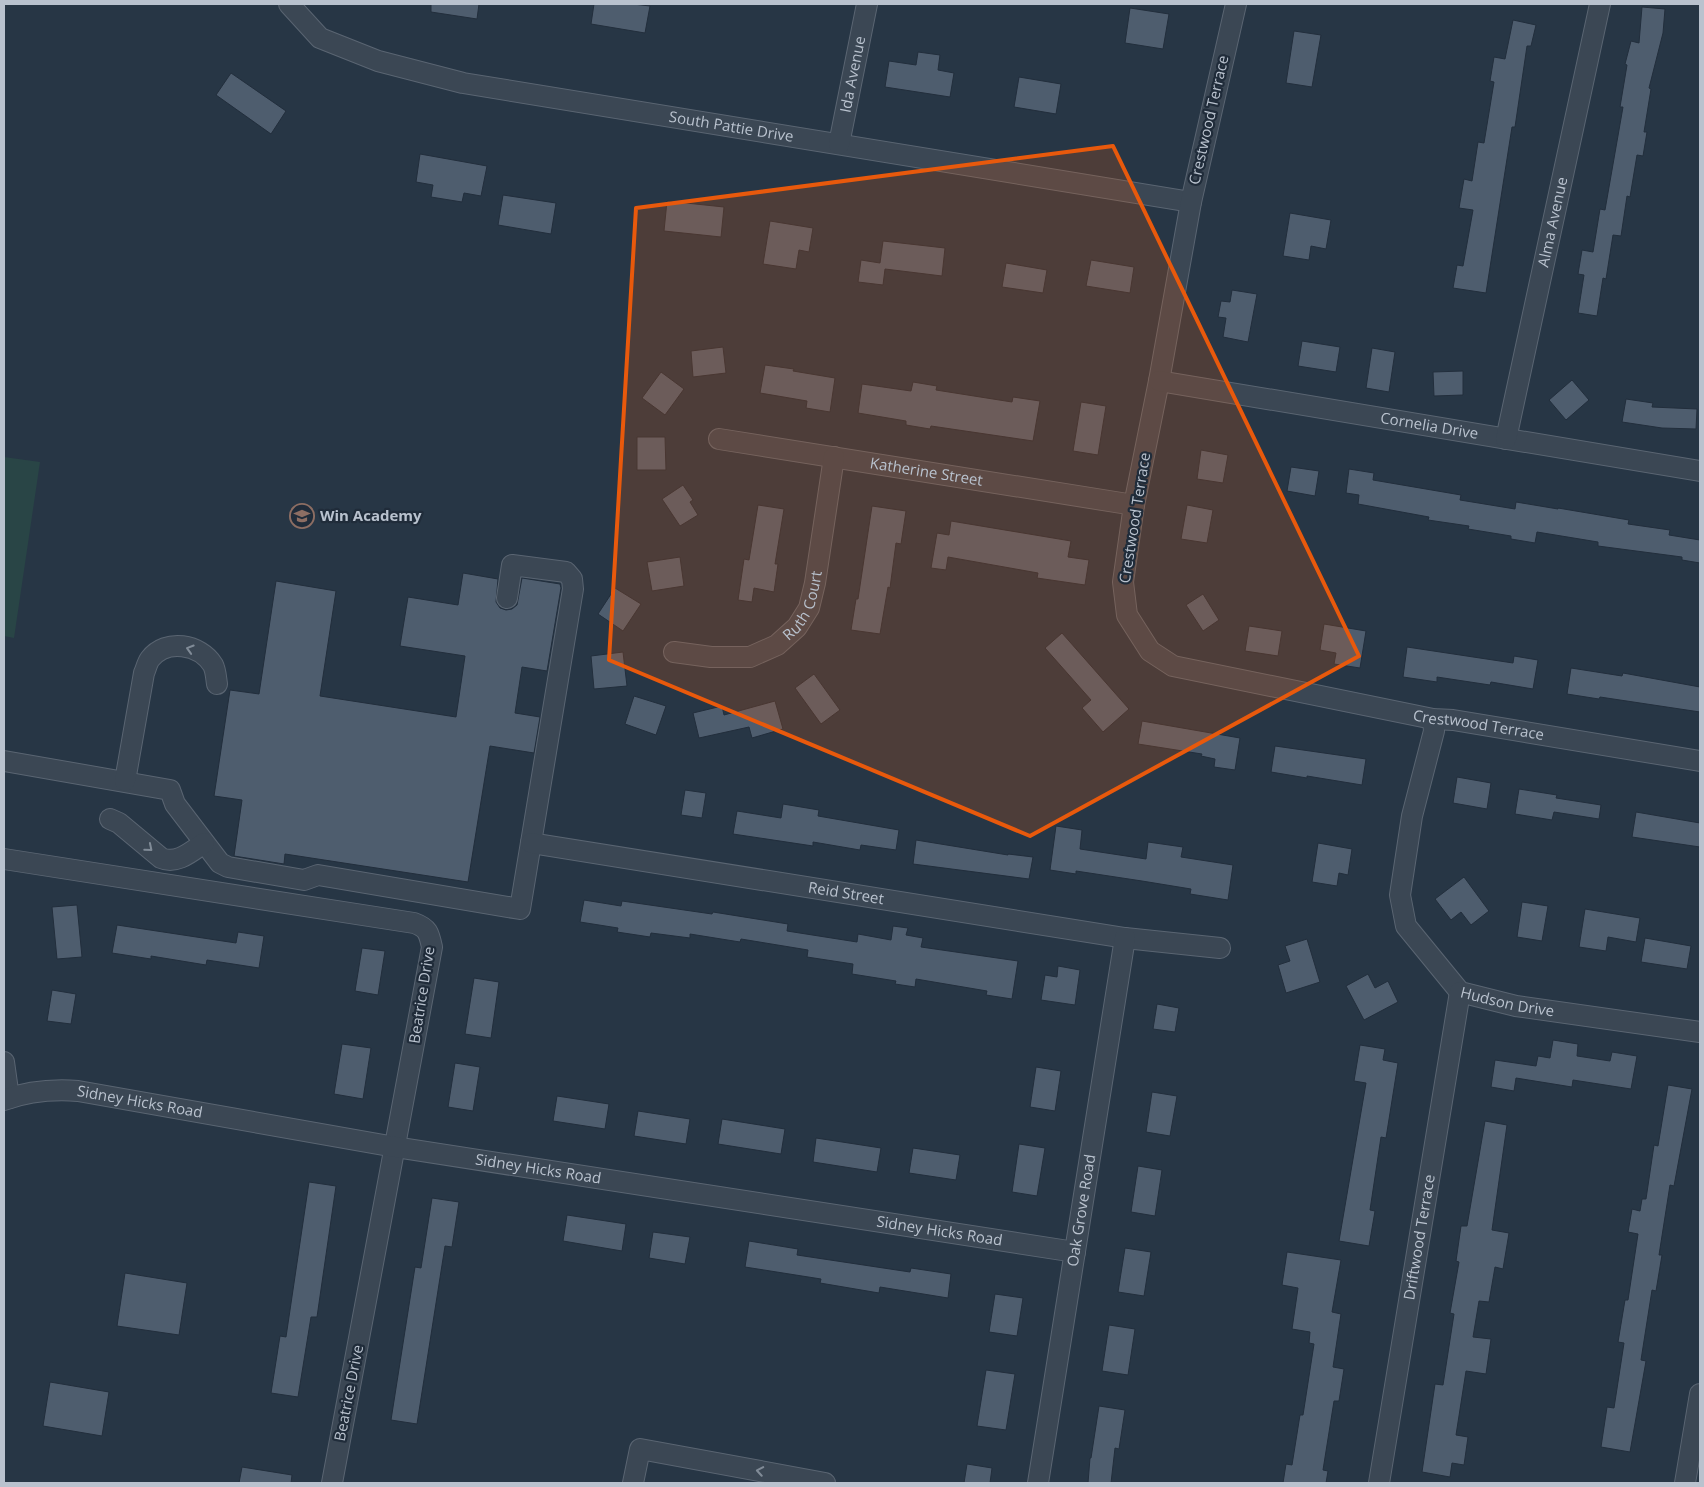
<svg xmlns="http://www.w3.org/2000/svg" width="1704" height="1487" font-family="'Open Sans',sans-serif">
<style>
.green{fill:#294546}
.building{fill:#4e5d6e;stroke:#222e3c}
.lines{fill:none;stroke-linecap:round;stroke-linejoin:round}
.minor-casing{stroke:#5a6572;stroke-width:22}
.minor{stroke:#3b4754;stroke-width:20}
.oneway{stroke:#808b97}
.marked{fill:#e8590c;fill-opacity:0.2;stroke:#e8590c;stroke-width:4;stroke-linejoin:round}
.labels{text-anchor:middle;stroke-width:4.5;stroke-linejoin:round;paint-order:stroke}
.street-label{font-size:15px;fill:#b9c2ce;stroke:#202c3a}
.poi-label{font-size:15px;font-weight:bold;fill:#b9c2ce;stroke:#202c3a;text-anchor:start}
</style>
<rect width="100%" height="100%" fill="#273645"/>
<path class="green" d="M4,457L40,462L14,638L4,636Z"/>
<path class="building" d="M431,4H479L477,19L431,12Z
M594,4H633L650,6L645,33L591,24Z
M1642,7L1665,9L1663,33L1649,88L1651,89L1644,132H1647L1643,156L1637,155L1630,197L1627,196L1621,236L1613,235L1606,279L1603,278L1597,316L1578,313L1584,275L1578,274L1582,250L1593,252L1600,209L1605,210L1623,107H1620L1627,65L1625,64L1631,41L1639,43Z
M1130,8L1169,14L1163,49L1125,43Z
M1513,20L1536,25L1531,46H1527L1515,127H1512L1486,293L1453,288L1457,265L1463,266L1473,210L1459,208L1464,179L1472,181L1478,142L1484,143L1494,82L1490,81L1494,57L1505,59Z
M1294,31L1321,35L1312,87L1286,83Z
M918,52L940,55L938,70L954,73L950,97L885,87L889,61L916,65Z
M231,73L286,111L271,134L216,95Z
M1019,77L1061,84L1056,114L1014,107Z
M420,154L487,166L481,196L464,193L462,202L431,197L433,185L416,182Z
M503,195L556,203L551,234L498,225Z
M667,201L724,207L721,237L664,231Z
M1290,213L1331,220L1326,249L1311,246L1309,260L1283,256Z
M770,221L813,228L809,252L799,250L796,269L763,264Z
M883,241L945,248L942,276L885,269L883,285L858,282L861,260L880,263Z
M1091,260L1134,267L1130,293L1086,286Z
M1006,263L1047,270L1043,293L1002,287Z
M1232,290L1257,294L1248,342L1223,337L1226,318L1218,317L1221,301L1230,302Z
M1302,341L1340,347L1336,372L1298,366Z
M723,347L726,373L693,377L691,351Z
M1372,348L1395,352L1389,392L1366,388Z
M765,365L794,369L793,371L835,378L830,412L806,408L807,401L760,393Z
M1463,371V395L1434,396L1433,372Z
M661,372L684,389L665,415L642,398Z
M1572,380L1589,400L1566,420L1549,400Z
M913,382L937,386L936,390L1012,402L1013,397L1040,401L1033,441L931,426L930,429L906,425V421L858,413L862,384L911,391Z
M1626,399L1653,403L1652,407L1697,409L1696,429L1662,428L1622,422Z
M1081,402L1106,406L1098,455L1073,451Z
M637,437H665L666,470H637Z
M1201,450L1228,455L1223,483L1197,479Z
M1291,467L1319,471L1315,496L1287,491Z
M1349,469L1374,473L1373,480L1461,495L1460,500L1515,509L1516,502L1558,509V508L1629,520L1628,524L1670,530L1669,535L1700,540V563L1682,560V557L1598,546V542L1537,532L1535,543L1511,539V536L1468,529L1469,526L1428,520L1429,517L1358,504L1359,495L1346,493Z
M683,485L693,500L690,502L698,515L680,526L662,499Z
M758,505L784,509L775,564H778L774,592L754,588L752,602L738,600L744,559L749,560Z
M1187,505L1213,510L1207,543L1181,539Z
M872,506L906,511L901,544L896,543L890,588L888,587L880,634L851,630L856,599H858Z
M951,521L1071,541L1068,557L1089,560L1085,585L1037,578L1038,573L948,557L946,570L931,568L937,533L949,535Z
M680,557L684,586L652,591L647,562Z
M463,573L498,579L496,602L500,608L506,610L512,609L517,605L522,578L560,584L561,588L547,671L522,667L515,713L540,717L534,753L490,746L468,882L285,854L284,864L234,856L242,800L214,796L230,690L259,694L276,581L336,591L320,696L456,717L465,656L400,646L408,597L458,605Z
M615,588L641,604L623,631L598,614Z
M1203,594L1219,620L1203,631L1186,605Z
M1324,624L1366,631L1360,668L1334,664L1336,653L1320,650Z
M1249,626L1282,631L1278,656L1245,651Z
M1062,633L1129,709L1103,732L1082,708L1091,700L1045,648Z
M1407,647L1513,663L1514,656L1538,660L1533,689L1491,682L1490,685L1437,677V682L1403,677Z
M623,652L627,686L594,689L591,656Z
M1571,668L1622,676L1623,673L1700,687V712L1600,697L1599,699L1567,694Z
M814,674L840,710L821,724L795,688Z
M634,696L666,706L656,735L625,724Z
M775,701L783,729L752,738L749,727L699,738L693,713L722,706L724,715Z
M1142,721L1240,738L1235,770L1214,767L1215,759L1201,756L1202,754L1138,744Z
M1275,746L1366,759L1362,785L1307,776V778L1271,772Z
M1457,777L1491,783L1487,809L1453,803Z
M1519,789L1557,795L1556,798L1601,805L1599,819L1554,812L1552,820L1515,814Z
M685,790L706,793L702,818L681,815Z
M783,804L819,810L818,816L899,830L896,850L861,845L860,850L813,842V846L733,834L737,811L781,818Z
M1636,812L1700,823V847L1632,837Z
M1056,826L1082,830L1080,849L1146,859L1148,842L1183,847L1181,857L1233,865L1228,900L1190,894L1191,889L1142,881L1076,871V874L1050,870Z
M916,840L1008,855V854L1033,857L1029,879L913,864Z
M1318,843L1352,849L1348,875L1339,873L1337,886L1312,882Z
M1464,877L1489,911L1471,925L1461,912L1451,920L1435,899Z
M584,900L621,906L622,901L712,914L713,912L788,924L787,931L857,942L858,934L891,940L893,926L908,928L906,935L923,938L921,947L1018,961L1012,999L986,995L987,991L916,979L915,987L895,984L896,981L852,974L853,964L807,957L808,950L741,939L740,942L690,934V938L651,933L650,937L617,932L618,928L580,922Z
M1522,902L1548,906L1542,941L1517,937Z
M77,905L82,957L57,959L52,907Z
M1585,909L1640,918L1636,942L1608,937L1606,951L1579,947Z
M117,925L236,943L238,932L264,936L259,968L207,960L206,965L151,956V959L112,953Z
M1645,938L1691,946L1687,969L1641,962Z
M1307,939L1320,982L1286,993L1278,965L1290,961L1285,946Z
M362,948L385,951L378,995L355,991Z
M1058,966L1080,970L1075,1005L1041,1000L1045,975L1057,977Z
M1368,974L1375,988L1388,981L1398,1002L1364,1020L1346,986Z
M474,978L499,982L491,1038L465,1034Z
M52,990L76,994L71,1024L47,1021Z
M1157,1004L1179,1008L1175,1032L1153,1029Z
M1553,1040L1578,1044L1577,1056L1610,1061L1612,1052L1637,1056L1631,1089L1573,1080L1572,1087L1516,1078L1514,1091L1491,1087L1495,1060L1536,1066L1538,1056L1550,1058Z
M342,1044L371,1048L363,1099L334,1094Z
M1360,1045L1385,1049L1383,1060L1398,1063L1386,1138L1381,1137L1370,1210L1375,1211L1369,1246L1339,1241L1366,1083L1354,1081Z
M455,1063L480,1067L473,1111L448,1107Z
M1036,1067L1061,1071L1055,1111L1030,1107Z
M1668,1085L1692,1089L1674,1186L1670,1185L1659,1255H1662L1656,1291L1652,1290L1641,1360L1646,1361L1630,1452L1601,1447L1607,1407L1614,1408L1624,1343L1618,1342L1625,1300H1628L1638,1234L1628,1232L1632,1209L1640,1211L1642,1199H1646L1654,1145L1658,1146Z
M1152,1092L1177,1096L1170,1136L1146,1132Z
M557,1096L609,1104L605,1129L553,1121Z
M638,1111L690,1119L686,1144L634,1136Z
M722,1119L785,1129L781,1154L718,1144Z
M1485,1121L1507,1125L1492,1230L1509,1233L1503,1269L1495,1267L1489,1302L1479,1301L1473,1337L1491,1339L1486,1374L1466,1371L1456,1435L1468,1437L1464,1465L1452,1463L1450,1477L1422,1472L1435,1384L1443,1385L1454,1314L1450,1313L1459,1262L1456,1261L1461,1226H1467Z
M816,1138L881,1148L877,1172L813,1162Z
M1019,1144L1045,1148L1037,1196L1012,1192Z
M913,1148L960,1155L956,1180L909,1173Z
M1138,1166L1162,1170L1155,1216L1131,1212Z
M309,1182L336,1186L317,1317H311L298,1397L271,1393L280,1336L286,1337Z
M432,1198L459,1202L452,1247L445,1246L417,1424L391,1420L415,1267L421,1268Z
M567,1215L626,1224L622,1251L563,1241Z
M653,1232L690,1237L685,1264L649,1258Z
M749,1241L798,1249L797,1255L910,1272L911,1268L951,1274L948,1298L880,1287L879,1293L820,1283L821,1279L745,1267Z
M1125,1248L1151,1252L1144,1296L1118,1292Z
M1287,1252L1341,1260L1332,1312L1341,1314L1333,1367L1344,1369L1339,1401H1334L1323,1470L1328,1471L1326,1483H1283L1286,1464L1292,1465L1300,1415H1303L1314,1344L1309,1343L1310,1332L1292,1329L1298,1288L1282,1285Z
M125,1273L187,1283L179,1335L117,1326Z
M995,1294L1023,1298L1017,1336L989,1332Z
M1109,1325L1135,1329L1128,1375L1102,1371Z
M986,1370L1015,1374L1006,1430L977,1426Z
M50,1382L109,1392L102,1436L43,1426Z
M1099,1406L1125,1410L1119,1449L1115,1448L1111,1483H1088L1090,1458H1091Z
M967,1464L992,1468L990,1483H964Z
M242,1467L292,1475L291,1483H239Z"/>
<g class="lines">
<defs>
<g id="minor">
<path id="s1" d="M289,4L320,38L378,61L463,83L1191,202"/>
<path id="s2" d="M1236,4L1191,202L1159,381L1134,505L1123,582L1127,615L1150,651L1173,666L1433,719L1453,720L1700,761"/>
<path id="s3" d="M839,144L867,4"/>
<path id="s4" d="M1159,381L1700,471"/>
<path id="s5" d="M719,439L1134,505"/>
<path id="s6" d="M1506,439L1600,4"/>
<path id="s7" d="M674,652L711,657H750L777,645L797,627L809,608L815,583L834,457"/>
<path id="s8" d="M1433,719L1434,731L1412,816L1400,895L1406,926L1460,992L1516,1006L1700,1032"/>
<path d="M4,761L170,790L175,804L220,863L228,867L304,880L318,875L520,909L573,589L572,579L566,572L512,565L507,598"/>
<path d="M125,781L144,673C146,669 147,663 150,659C166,638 200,644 213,665C216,671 216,678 217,684"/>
<path d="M110,819L119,823L161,858C177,865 192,851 204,843"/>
<path id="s9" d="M531,843L1125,938L1220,948"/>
<path d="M4,859L414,923C428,928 429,933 432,947L332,1483"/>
<path d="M4,1062L9,1098"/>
<path id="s10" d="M4,1100C29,1091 52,1089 78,1091L395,1147L1075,1252"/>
<path d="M633,1483L640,1449L825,1483"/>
<path id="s11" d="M1038,1483L1125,938"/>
<path id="s12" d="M1379,1483L1460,992"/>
<path d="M1685,1483L1700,1394"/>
</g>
</defs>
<use href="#minor" class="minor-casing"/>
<use href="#minor" class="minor"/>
</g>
<defs><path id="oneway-chevron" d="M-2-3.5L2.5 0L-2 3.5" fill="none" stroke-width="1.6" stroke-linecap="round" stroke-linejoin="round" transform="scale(1.25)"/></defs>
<g class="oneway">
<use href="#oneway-chevron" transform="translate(190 649) rotate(-163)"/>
<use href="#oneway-chevron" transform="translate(149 848) rotate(40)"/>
<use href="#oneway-chevron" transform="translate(760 1471) rotate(-170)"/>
</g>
<path class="marked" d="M1113,146L1359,656L1030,836L609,660L636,208Z"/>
<defs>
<symbol id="school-ring" viewBox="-11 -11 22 22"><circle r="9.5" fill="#202c3a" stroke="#8d6e63" stroke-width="1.5"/><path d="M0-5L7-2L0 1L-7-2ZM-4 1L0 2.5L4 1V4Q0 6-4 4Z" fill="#8d6e63"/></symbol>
</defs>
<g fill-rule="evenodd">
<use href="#school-ring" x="288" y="502" width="28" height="28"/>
</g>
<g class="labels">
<g class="street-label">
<text dy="5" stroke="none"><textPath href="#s3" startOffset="71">Ida Avenue</textPath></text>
<text transform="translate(1209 120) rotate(-77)" y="5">Crestwood Terrace</text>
<text dy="5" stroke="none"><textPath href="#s1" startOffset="468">South Pattie Drive</textPath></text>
<text dy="5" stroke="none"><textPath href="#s6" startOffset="222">Alma Avenue</textPath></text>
<text dy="5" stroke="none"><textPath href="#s4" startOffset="274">Cornelia Drive</textPath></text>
<text dy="5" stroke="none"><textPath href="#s5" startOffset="210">Katherine Street</textPath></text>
<text transform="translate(1135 518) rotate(-81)" y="5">Crestwood Terrace</text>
<text dy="5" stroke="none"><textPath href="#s7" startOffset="155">Ruth Court</textPath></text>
<text dy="5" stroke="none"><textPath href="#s2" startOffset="1004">Crestwood Terrace</textPath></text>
<text dy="5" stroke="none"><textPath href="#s9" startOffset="319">Reid Street</textPath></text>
<text transform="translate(422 995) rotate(-81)" y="5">Beatrice Drive</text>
<text dy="5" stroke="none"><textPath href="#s8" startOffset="345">Hudson Drive</textPath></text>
<text dy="5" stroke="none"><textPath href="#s10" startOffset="138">Sidney Hicks Road</textPath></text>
<text dy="5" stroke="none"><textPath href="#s10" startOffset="542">Sidney Hicks Road</textPath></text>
<text dy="5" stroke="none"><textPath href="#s11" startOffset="276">Oak Grove Road</textPath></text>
<text dy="5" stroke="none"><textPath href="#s10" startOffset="948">Sidney Hicks Road</textPath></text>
<text dy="5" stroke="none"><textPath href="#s12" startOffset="249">Driftwood Terrace</textPath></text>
<text transform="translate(349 1393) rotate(-79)" y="5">Beatrice Drive</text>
</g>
<g class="poi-label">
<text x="320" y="521">Win Academy</text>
</g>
</g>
<rect width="1704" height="1487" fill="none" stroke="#b9c2ce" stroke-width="10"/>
</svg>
